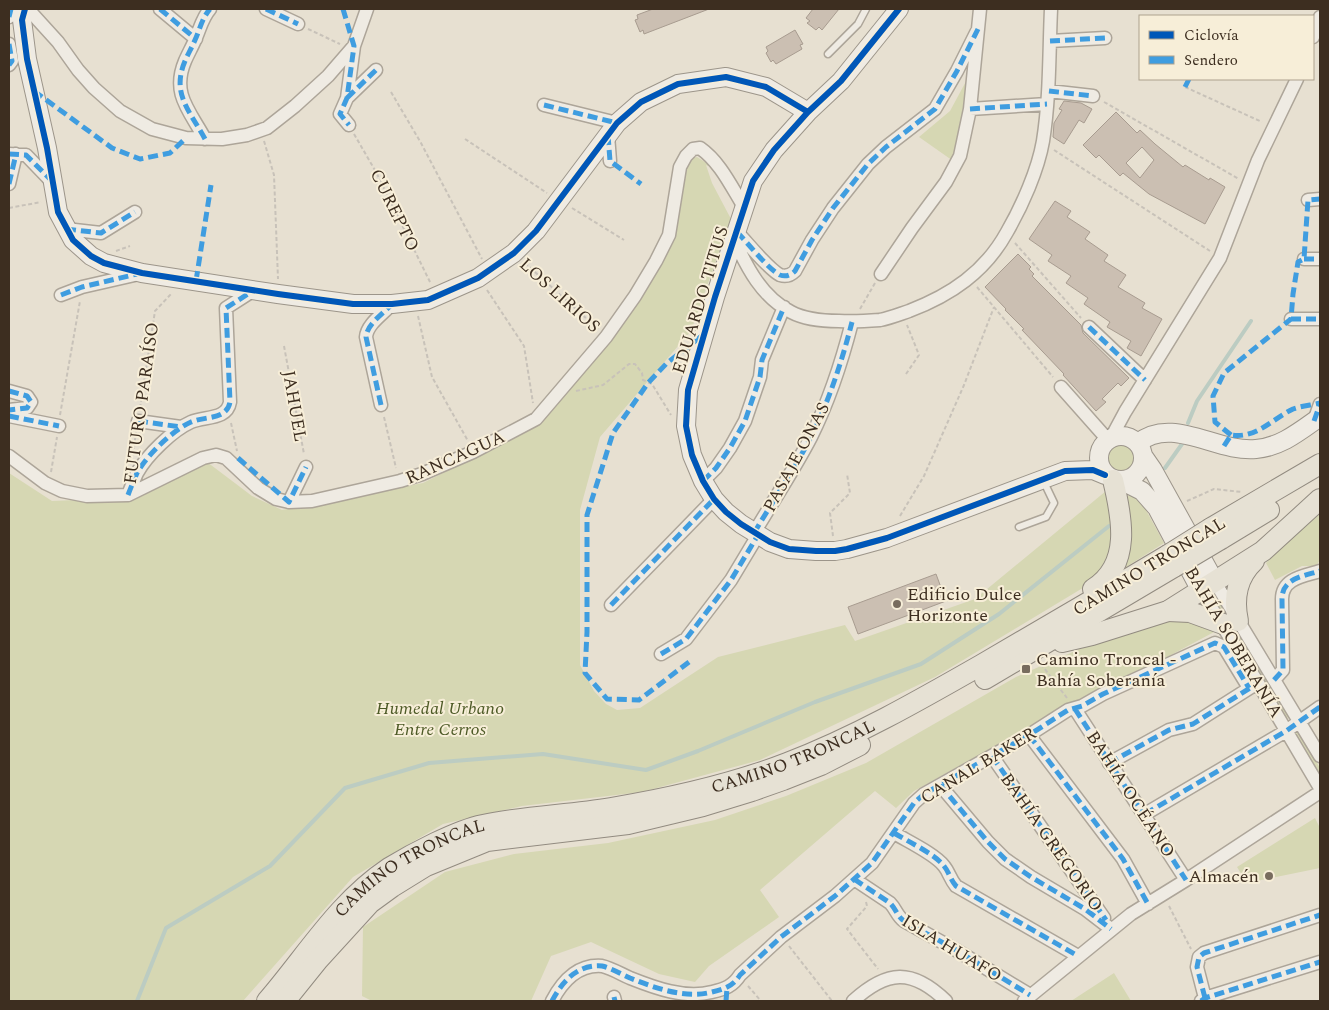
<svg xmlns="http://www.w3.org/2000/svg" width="1329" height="1010" font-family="Spectral,serif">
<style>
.green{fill:#d6d7b3}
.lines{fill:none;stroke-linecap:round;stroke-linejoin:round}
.stream{stroke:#bcccc2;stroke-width:4}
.building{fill:#cbbfb2;stroke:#a89c90;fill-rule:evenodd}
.lane-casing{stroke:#ada599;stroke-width:9}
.street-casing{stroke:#ada599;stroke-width:15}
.secondary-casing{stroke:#9c958a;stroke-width:20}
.primary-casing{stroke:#928b80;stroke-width:22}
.path{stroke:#c8c2b9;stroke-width:2;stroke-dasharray:4 2.5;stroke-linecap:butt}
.lane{stroke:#efebe3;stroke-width:6}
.street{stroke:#efebe3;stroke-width:12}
.secondary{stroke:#efebe3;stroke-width:18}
.primary{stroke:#e6e1d4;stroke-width:20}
.primary-bridge-casing{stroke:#928b80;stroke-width:22;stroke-linecap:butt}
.primary-bridge{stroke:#e6e1d4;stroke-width:20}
.quiet{stroke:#3f9de0;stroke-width:5;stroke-dasharray:10 5;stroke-linecap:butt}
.cycleway-casing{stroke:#f7eed8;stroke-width:9}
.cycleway{stroke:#0057b8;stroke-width:6}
.poi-dot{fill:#786c5e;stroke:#f7eed8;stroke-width:2}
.labels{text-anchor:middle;stroke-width:4;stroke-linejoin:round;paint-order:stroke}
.street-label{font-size:18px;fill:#3d2e20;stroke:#f7eed8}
.poi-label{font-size:18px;fill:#3d2e20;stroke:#f7eed8;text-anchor:start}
.park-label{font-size:18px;font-style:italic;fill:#4d5a26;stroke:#f7eed8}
</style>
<rect width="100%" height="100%" fill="#e7e0d1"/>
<path class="green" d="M977,61L956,163L919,137L950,111Z
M697,157L708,164V166L706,165L712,183L731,219L691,331L600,437L580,510V665L594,691L606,704L617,710L640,708L718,657L845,625L855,641L975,599L1106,491L1114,537L1108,562L1096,580L935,677L760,760L642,792L522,806L443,824L353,877L243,1001H9V473L52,501L125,498L207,462L252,496L282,510L423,483L537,426L611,338L669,241L680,182L690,159Z
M1105 458a15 15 0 1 1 30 0a15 15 0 1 1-30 0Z
M1121,495L1132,496L1141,501L1164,543L1115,574Z
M1320,508V560L1316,566H1302L1275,580L1266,563L1308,518Z
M1214,592L1288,716L1287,719L1284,718L1210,594Z
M1181,616L1216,631L1169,656L1078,700L914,791L896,808L875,791L760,890L779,917L709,966L695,982L659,974L591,942L551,956L531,1001H372L362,996L363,927L445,872L514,854L608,843L715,820L786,796L866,763L1016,677L1093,643Z
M1298,730L1320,768V772H1318L1294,732Z
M1315,818L1320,828V868L1247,883L1237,867Z
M1114,973L1131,1001H1071Z"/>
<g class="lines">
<path class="stream" d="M1188,423L1197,401L1251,321
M1165,468L1182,444
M137,1001L166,928L270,866L345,788L429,763L543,754L646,770L698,751L815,702L921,664L999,614L1109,526"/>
</g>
<path class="building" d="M653,9H709L644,34L643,30L640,32L635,20L638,19L637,15Z
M813,9H839L822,30L819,27L816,30L807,23L810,21L806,18Z
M795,30L803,44L800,45L802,49L776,64L773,60L771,62L766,53L768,51L766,47Z
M1064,101L1081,103L1092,109L1084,123L1079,120L1064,144L1053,137L1054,123L1062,110L1059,109Z
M1116,112L1137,133L1140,130L1155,144L1183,167L1185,165L1209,180L1210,178L1225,187L1205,224L1149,194L1123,173L1120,176L1099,155L1096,158L1083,145ZM1142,147L1154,160L1140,178L1126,163Z
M1055,201L1071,211L1067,217L1090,232L1085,239L1108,255L1104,261L1126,275L1118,287L1145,303L1142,308L1162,319L1141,356L1127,348L1131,341L1107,327L1110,322L1084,304L1088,298L1066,283L1071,276L1048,261L1052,255L1029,239Z
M1018,254L1031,267L1029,269L1034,274L1032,276L1081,325L1083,333L1129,378L1121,386L1118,383L1102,399L1106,402L1096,411L1063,375L1064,374L1022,330L1024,329L1005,310L1006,309L985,287Z
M936,574L946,601L858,634L848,607Z"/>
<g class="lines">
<defs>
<path id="lane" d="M828,54L858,24L866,9
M1019,527L1046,517L1054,503L1043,480"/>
<path id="street" d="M28,9L58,42L78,70L94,88L120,111L152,129L186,138L222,139L247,135L267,128L295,106L328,76L354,46L367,9
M160,9L196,39
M266,9L298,24
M9,17L11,9
M1313,37L1320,17
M1050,41L1105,38
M9,44L12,61L9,65
M1049,91L1093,96
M347,98L376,70
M544,105L617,123
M970,109L1047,104
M349,125L340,114L347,98L354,46
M608,135L610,161
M205,139C190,111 171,94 185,61C188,54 192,47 195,40C200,29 202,18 210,9
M9,154L26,155L52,182
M9,184L16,154
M1308,200L1320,199
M66,229L101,233L135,212
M737,232C747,242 768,269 780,275C786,277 791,275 795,271L812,240L833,208L868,164L886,147L935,109L957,71L978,29
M734,239C747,268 762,297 791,312C806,320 823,321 839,321C853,322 867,321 880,320C890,318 900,314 909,311C951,295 985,272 1007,232C1022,206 1038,170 1043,141C1050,97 1049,53 1051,9
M1304,259H1320
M881,274L912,228L946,182L960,156L970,109L980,9
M61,295L82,287L139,274
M1291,319H1320
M1089,327L1145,380
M1061,387L1108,440
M9,391L27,396L31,402L27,408L9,410
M381,405L366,337C367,324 383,314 392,304
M9,416L59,426
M138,421L181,427
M1314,421L1320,404
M1111,438L1125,412L1220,258L1258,160L1297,79
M9,456L45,483L62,491L87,496L128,495L203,458L216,455L226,458L258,488L276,499L289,502L312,501L400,481L422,474L473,452L536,419L606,337L635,296L656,261L669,235L680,167L686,156L693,149L700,148C720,162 731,186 744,207
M703,481L716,468L730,448L745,421L760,377L762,360L784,307
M128,495C131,487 134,480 137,473C147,455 173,430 191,422C205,416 227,420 230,402L226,308L254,290
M289,502L306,467
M754,533C773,501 794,470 811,437C829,401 842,361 852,322
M1215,582L1320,756
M1201,591L1258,683L1320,788
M611,605L714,499
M661,654L686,639L731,580L758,535
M1274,680L1283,670L1282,599C1282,578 1304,576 1320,571
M1075,709L1186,880
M1029,735L1123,859L1148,904
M992,756L1104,918
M1109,763L1169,730L1193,724L1256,684
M940,785L988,842L1005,859L1031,877L1085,909L1111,929
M1145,814L1286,731L1320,707
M894,833C907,841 935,854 944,866C949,872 950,879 956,886L1078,956
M854,879L890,903C896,909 897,916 904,921L956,950L1030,995
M614,997L615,1001
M1205,998L1197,967L1199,957L1204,953L1320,915
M552,1001C562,982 577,964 602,966C611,968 621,974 630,978C655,988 685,999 712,992C725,989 733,986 740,975L781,937L835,896L872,863L914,803L924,794L1029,735L1068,710L1082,706L1103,694L1215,643L1224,647L1249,688
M853,1001C887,970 912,968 946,1001
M1024,1001L1131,914L1186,880L1320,792
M1201,1001L1205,998L1320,962"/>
<path id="secondary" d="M25,9L22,20L27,59L47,148L58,212L73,240L91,256L104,263L142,273L278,294L353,304H392L428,300L478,278L514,253L536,231L617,123L641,102L678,84L726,77L766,87L808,112
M899,9L841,81L808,112L774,150L753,181L715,297L688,390L686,426L692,455L703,481L714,499L726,512L741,524L770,542L789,549L816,551H835L847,549L887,538L1065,471L1093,470L1105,475
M1099 458a22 22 0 1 1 44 0a22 22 0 1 1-44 0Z
M1138,443C1172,415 1217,453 1256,449C1281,447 1300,431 1320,417
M1144,457L1153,470L1215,582
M1122,481L1142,491L1157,508L1201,591"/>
<g id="primary">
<path d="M1211,528L1320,464"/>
<path d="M1221,539L1269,510"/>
<path d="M1093,589C1132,565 1122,517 1113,480"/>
<path d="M1168,611L1190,612L1223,624"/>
<path d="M1238,621C1233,598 1237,577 1254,561"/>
<path d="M1062,642L1092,635L1168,611L1263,551L1320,499"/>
<path d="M985,679L1174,567"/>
<path id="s1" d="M267,1001C306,956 338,902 389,868C412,854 457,830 483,825C525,816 569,815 611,808C671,798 730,785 787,763C855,737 918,701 981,665C1043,629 1106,592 1168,555"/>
<path d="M285,1001L318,960L370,903L392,887L426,866L487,841L628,824L703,806L752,791L783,780L821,765L860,745"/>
</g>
</defs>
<use href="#lane" class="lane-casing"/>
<use href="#street" class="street-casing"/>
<use href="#secondary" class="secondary-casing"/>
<use href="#primary" class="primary-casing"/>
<path class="path" d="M308,29L340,44
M1185,87L1262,122
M391,92L421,143L482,259
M1104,102L1239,179
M354,134L376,172L431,284
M465,139L547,193
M264,141L274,175L278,279
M1054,150L1210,251
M9,208L41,202
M572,208L624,240
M1015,243L1081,318
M116,251L130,246
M525,263L598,329
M977,287L1053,377
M487,290L524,346L533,403
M860,309L875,283
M418,316L432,377L468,441
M284,346L304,454
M906,374L919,355L907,325
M576,391L603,385L629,364H635L642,373L643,380L652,384L671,415
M140,408L155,311L172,293
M60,415L80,301
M384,417L396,468
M231,423L237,451
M133,455L136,432
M51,472L57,437
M1187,501L1214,489L1242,492
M900,516L924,476L964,385L994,307
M833,536L830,513L850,493L847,474
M1041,664L1067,698
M866,902L867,906L847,929L878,969
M1169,906L1191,949
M789,946L832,1001
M748,986L761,1001"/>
<use href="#lane" class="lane"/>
<use href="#street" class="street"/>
<use href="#secondary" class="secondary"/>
<use href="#primary" class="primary"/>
<defs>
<path id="primary-bridge" d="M1168,555L1211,528
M1174,567L1221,539"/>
</defs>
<use href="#primary-bridge" class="primary-bridge-casing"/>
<use href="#primary-bridge" class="primary-bridge"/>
<path class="quiet" d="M160,9L196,39
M266,9L298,24
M343,9L354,46L347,98L340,114L349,125
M9,17L11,9
M1050,41L1105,38
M9,44L12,61L9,65
M1185,87L1189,79
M34,91L112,148L140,159L170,153L186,138
M1049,91L1093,96
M347,98L376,70
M544,105L617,123
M970,109L1047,104
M608,135L610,161L641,184
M205,139C190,111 171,94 185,61C188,54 192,47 195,40C200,29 202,18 210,9
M9,154L26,155L51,180
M9,184L16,154
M66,229L101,233L135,212
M737,232C747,242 768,269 780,275C786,277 791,275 795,271L812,240L833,208L868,164L886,147L935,109L957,71L978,29
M1304,259H1320
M196,281L211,185
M61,295L82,287L137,274
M1291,319H1320
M1089,327L1145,380
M9,391L27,396L31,402L27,408L9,410
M381,405L366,337C367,324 383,314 392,304
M9,416L59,426
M138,421L181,427
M1314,421L1320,404
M1231,435L1215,422L1213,396L1224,373L1291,319L1293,294L1298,262L1304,259L1308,200L1320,199
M1224,446L1231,435C1256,439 1272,419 1293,409C1301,406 1312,405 1320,403
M238,458L289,502L306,467
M703,481L716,468L730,448L745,421L760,377L762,360L784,307
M128,495C131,487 134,480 137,473C147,455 173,430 191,422C205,416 227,420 230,402L226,308L254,290
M754,533C773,501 794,470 811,437C829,401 842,361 852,322
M611,605L714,499
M661,654L686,639L731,580L758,535
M689,662L639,700L607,699L585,673L587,632V515L613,433L648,383L667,363L703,335
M1274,680L1283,670L1282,599C1282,578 1304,576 1320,571
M1075,709L1186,880
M1029,735L1123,859L1148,904
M992,756L1106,920
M1109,763L1169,730L1193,724L1258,683
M940,785L988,842L1005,859L1031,877L1085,909L1111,929
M1145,814L1286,731L1320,707
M894,833C907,841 935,854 944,866C949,872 950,879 956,886L1078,956
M854,879L890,903C896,909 897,916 904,921L956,950L1030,995
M614,997L615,1001
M1205,998L1197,967L1199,957L1204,953L1320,915
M552,1001C562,982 577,964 602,966C611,968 621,974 630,978C655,988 685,999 712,992C725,989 733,986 740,975L781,937L835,896L872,863L914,803L924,794L1029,735L1068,710L1082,706L1103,694L1215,643L1224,647L1249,688
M726,1001L727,988
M1201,1001L1205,998L1320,962"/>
<defs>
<path id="cycleway" d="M25,9L22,20L27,59L47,148L58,212L73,240L91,256L104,263L142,273L278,294L353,304H392L428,300L478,278L514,253L536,231L617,123L641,102L678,84L726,77L766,87L808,112
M899,9L841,81L808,112L774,150L753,181L715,297L688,390L686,426L692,455L703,481L714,499L726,512L741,524L770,542L789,549L816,551H835L847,549L887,538L1065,471L1093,470L1105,475"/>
</defs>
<use href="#cycleway" class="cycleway-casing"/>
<use href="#cycleway" class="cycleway"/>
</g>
<g class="poi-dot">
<circle cx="897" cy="604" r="5"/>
<rect x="1021" y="664" width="10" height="10" rx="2.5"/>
<circle cx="1269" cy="876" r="5"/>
</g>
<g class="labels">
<g class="street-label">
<text transform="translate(395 210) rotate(64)" y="6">CUREPTO</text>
<text transform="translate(560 295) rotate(42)" y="6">LOS LIRIOS</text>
<text transform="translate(700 300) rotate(-73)" y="6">EDUARDO TITUS</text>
<text transform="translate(141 403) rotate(-82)" y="6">FUTURO PARAÍSO</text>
<text transform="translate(295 406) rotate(80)" y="6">JAHUEL</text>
<text transform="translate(455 457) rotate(-24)" y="6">RANCAGUA</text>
<text transform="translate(796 457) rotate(-62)" y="6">PASAJE ONAS</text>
<text transform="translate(1149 566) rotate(-31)" y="6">CAMINO TRONCAL</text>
<text transform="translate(1234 642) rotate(59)" y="6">BAHÍA SOBERANÍA</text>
<text dy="6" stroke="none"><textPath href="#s1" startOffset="604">CAMINO TRONCAL</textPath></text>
<text transform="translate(978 765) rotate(-31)" y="6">CANAL BAKER</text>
<text transform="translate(1131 794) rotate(57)" y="6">BAHÍA OCÉANO</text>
<text transform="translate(1052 842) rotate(55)" y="6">BAHÍA GREGORIO</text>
<text dy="6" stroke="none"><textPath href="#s1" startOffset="199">CAMINO TRONCAL</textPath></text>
<text transform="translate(952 948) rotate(31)" y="6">ISLA HUAFO</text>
</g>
<g class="poi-label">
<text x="907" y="600">Edificio Dulce<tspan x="907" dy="21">Horizonte</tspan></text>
<text x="1036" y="665">Camino Troncal -<tspan x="1036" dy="21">Bahía Soberanía</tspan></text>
<text x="1259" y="882" text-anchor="end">Almacén</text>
</g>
<g class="park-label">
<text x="440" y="714">Humedal Urbano<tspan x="440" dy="21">Entre Cerros</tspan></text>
</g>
</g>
<rect width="1329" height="1010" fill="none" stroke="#3d2e20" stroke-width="20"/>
<rect x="1139" y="15" width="175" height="65" fill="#f7eed8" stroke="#ada18e"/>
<rect x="1149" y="31" width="25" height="8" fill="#0057b8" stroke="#ada18e"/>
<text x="1184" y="40" font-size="15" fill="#3d2e20">Ciclovía</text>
<rect x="1149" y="56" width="25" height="8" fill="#3f9de0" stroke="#ada18e"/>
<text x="1184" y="65" font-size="15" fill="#3d2e20">Sendero</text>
</svg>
